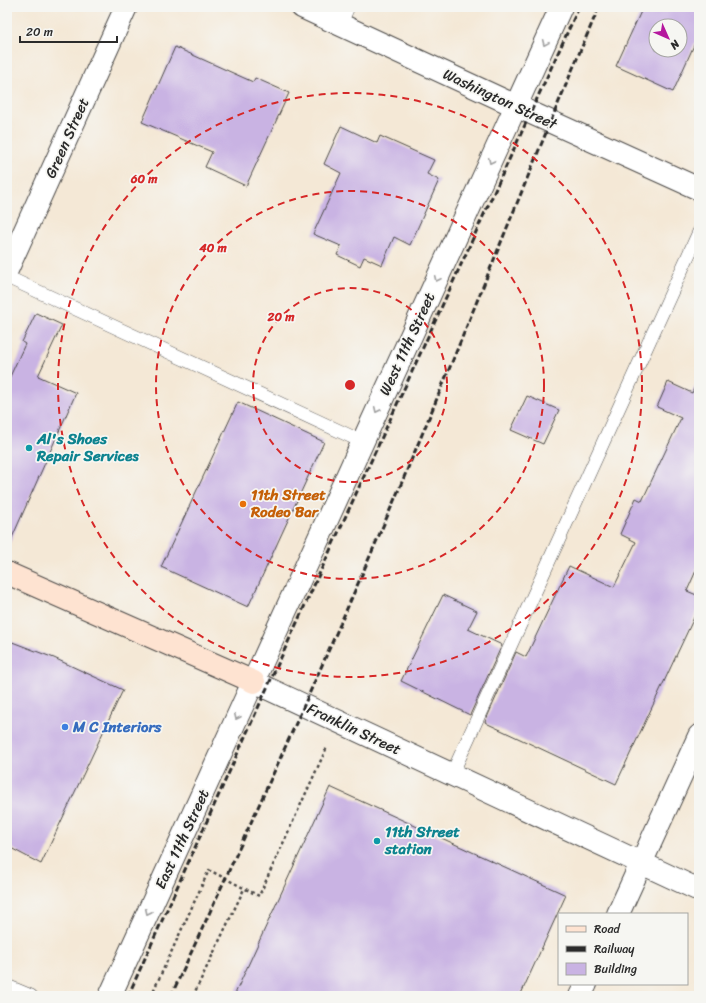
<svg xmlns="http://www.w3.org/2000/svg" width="706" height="1003" font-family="Sriracha,sans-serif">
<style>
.building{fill:#c9b3e3;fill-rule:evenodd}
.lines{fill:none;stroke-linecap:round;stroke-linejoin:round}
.service-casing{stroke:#494745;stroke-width:14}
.minor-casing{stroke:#494745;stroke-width:24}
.tertiary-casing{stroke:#494745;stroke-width:24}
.secondary-casing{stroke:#494745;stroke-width:24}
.path{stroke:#494745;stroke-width:2.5;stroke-dasharray:3 3;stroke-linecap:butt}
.service{stroke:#fff;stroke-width:13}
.minor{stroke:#fff;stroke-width:22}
.tertiary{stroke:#fff;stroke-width:22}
.secondary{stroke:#fee3d1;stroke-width:22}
.rail{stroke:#2b2b2b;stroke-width:3;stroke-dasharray:6 3;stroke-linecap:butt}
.oneway{stroke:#a0a0a0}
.ring{fill:none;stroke:#d62828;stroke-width:2;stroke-dasharray:7 5}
.culture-dot{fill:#0f9aa8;stroke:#f6f6f2;stroke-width:1.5}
.food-dot{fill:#e8710a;stroke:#f6f6f2;stroke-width:1.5}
.shop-dot{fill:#3f7fe0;stroke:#f6f6f2;stroke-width:1.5}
.labels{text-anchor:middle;stroke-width:3.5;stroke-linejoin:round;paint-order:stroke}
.street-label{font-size:15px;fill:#2b2b2b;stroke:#f6f6f2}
.culture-label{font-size:15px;font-weight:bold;fill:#0d838f;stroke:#f6f6f2;text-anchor:start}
.food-label{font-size:15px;font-weight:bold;fill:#c56008;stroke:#f6f6f2;text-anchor:start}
.shop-label{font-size:15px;font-weight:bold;fill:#366cbe;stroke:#f6f6f2;text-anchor:start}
.centre{fill:#d62828;stroke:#f6f6f2;stroke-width:2}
.ring-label{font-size:12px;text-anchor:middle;font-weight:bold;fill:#d62828;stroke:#f6f6f2;stroke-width:3.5;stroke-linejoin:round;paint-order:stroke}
</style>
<rect width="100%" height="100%" fill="#f6f6f2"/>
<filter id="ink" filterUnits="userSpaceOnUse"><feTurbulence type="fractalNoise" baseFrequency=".025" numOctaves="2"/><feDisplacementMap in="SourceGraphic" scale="8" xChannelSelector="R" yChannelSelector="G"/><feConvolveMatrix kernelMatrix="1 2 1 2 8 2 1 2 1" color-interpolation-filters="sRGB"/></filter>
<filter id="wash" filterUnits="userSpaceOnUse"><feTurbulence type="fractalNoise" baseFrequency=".012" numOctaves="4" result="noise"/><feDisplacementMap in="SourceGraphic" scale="16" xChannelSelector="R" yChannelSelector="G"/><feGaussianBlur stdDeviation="0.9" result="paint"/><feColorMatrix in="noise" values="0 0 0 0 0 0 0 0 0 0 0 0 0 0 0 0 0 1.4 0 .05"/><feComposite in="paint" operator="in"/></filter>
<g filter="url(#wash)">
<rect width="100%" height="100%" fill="#f4e8d6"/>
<g id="blocks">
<path class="building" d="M643,7H699V34L673,92L616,66ZM656,26H680V50H656Z
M175,47L253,82L255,78L289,93L246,186L205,167L212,152L142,122Z
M341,126L377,143L380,136L434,160L427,174L439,180L410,245L394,237L382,265L364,257L360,266L337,255L341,246L313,234L341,173L324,164Z
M36,313L62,325L38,376L76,393L7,549V383L25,344L22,342Z
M699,378V564L687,591L699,596V607L616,784L488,724L485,722L516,652L526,657L569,566L614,587L636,542L620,534L636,498L642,501L681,418L657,407L668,382L692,393Z
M527,396L559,410L543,444L511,430Z
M238,402L324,442L248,607L161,567Z
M443,595L477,611L468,629L502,645L470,715L401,681Z
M7,640L54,658L123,690L41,864L7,846Z
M330,787L566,895L520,996H234Z"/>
</g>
</g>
<g filter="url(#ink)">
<use href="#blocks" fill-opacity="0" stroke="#494745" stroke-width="1"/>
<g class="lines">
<defs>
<path id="service" d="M340,25L348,7
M7,277L363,442
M452,774L699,232
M7,986L31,996"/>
<path id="minor" d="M302,7L516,106
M7,270L126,7
M254,682L699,890
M618,914L699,736
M580,996L586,984"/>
<path id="tertiary" d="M516,106L699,189
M110,996L561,7"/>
<path id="secondary" d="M7,573L254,682"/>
</defs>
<use href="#service" class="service-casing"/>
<use href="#minor" class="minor-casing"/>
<use href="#tertiary" class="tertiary-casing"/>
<use href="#secondary" class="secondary-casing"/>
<path class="path" d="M151,996L209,870L259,896L327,747
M193,996L244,889"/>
<use href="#service" class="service"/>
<use href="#minor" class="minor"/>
<use href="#tertiary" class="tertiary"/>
<use href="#secondary" class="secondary"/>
<path class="rail" d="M128,996L267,688L579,7
M171,996C250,826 328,655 402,482C469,324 531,165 599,7"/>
</g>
<defs><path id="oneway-chevron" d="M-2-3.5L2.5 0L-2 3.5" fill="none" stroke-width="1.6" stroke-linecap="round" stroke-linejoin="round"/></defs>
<g class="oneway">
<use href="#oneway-chevron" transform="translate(545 43) rotate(114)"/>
<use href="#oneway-chevron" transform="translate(491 161) rotate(115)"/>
<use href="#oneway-chevron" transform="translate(437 279) rotate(115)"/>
<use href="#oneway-chevron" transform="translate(377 410) rotate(115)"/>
<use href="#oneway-chevron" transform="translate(237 717) rotate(115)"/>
<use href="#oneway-chevron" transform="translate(148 912) rotate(115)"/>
</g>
</g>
<g class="ring">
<circle cx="350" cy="385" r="97"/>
<circle cx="350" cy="385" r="194"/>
<circle cx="350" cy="385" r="292"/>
</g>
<g class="culture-dot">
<circle cx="29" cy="448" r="4"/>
<circle cx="377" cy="841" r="4"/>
</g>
<circle class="food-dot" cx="243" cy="504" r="4"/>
<circle class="shop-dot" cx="65" cy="727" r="4"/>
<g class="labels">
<g class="street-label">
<text transform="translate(500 99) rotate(25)" y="5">Washington Street</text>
<text transform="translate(67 138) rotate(-66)" y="5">Green Street</text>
<text transform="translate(407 344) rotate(-65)" y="5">West 11th Street</text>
<text transform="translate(354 729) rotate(25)" y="5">Franklin Street</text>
<text transform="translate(182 839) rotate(-65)" y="5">East 11th Street</text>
</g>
<g class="culture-label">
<text x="37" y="444">Al's Shoes<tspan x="37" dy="17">Repair Services</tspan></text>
<text x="385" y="837">11th Street<tspan x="385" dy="17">station</tspan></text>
</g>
<g class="food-label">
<text x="251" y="500">11th Street<tspan x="251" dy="17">Rodeo Bar</tspan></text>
</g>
<g class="shop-label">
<text x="73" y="732">M C Interiors</text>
</g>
</g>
<circle cx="350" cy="385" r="6" class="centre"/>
<g class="ring-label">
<text x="144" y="183">60 m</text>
<text x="213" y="252">40 m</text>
<text x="281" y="321">20 m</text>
</g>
<rect width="706" height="1003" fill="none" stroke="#f6f6f2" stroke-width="24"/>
<rect x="558" y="913" width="130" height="72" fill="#f6f6f2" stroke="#a5a5a2"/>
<rect x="566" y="926" width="20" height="6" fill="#fee3d1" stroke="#a5a5a2"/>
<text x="594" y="933" font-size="12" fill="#2b2b2b">Road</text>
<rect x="566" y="946" width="20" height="6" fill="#2b2b2b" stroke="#a5a5a2"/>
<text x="594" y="953" font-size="12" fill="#2b2b2b">Railway</text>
<rect x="566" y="963" width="20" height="12" fill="#c9b3e3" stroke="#a5a5a2"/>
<text x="594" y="973" font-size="12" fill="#2b2b2b">Building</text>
<g transform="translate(668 38) rotate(135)"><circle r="19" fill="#f6f6f2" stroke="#a5a5a2"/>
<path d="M0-3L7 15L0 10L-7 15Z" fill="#b5179e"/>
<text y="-6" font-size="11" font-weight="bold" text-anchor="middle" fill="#2b2b2b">N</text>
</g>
<path d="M20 36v6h97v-6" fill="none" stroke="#2b2b2b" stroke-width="2"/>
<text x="26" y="36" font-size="12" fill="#2b2b2b" stroke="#f6f6f2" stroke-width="3" paint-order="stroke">20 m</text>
</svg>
